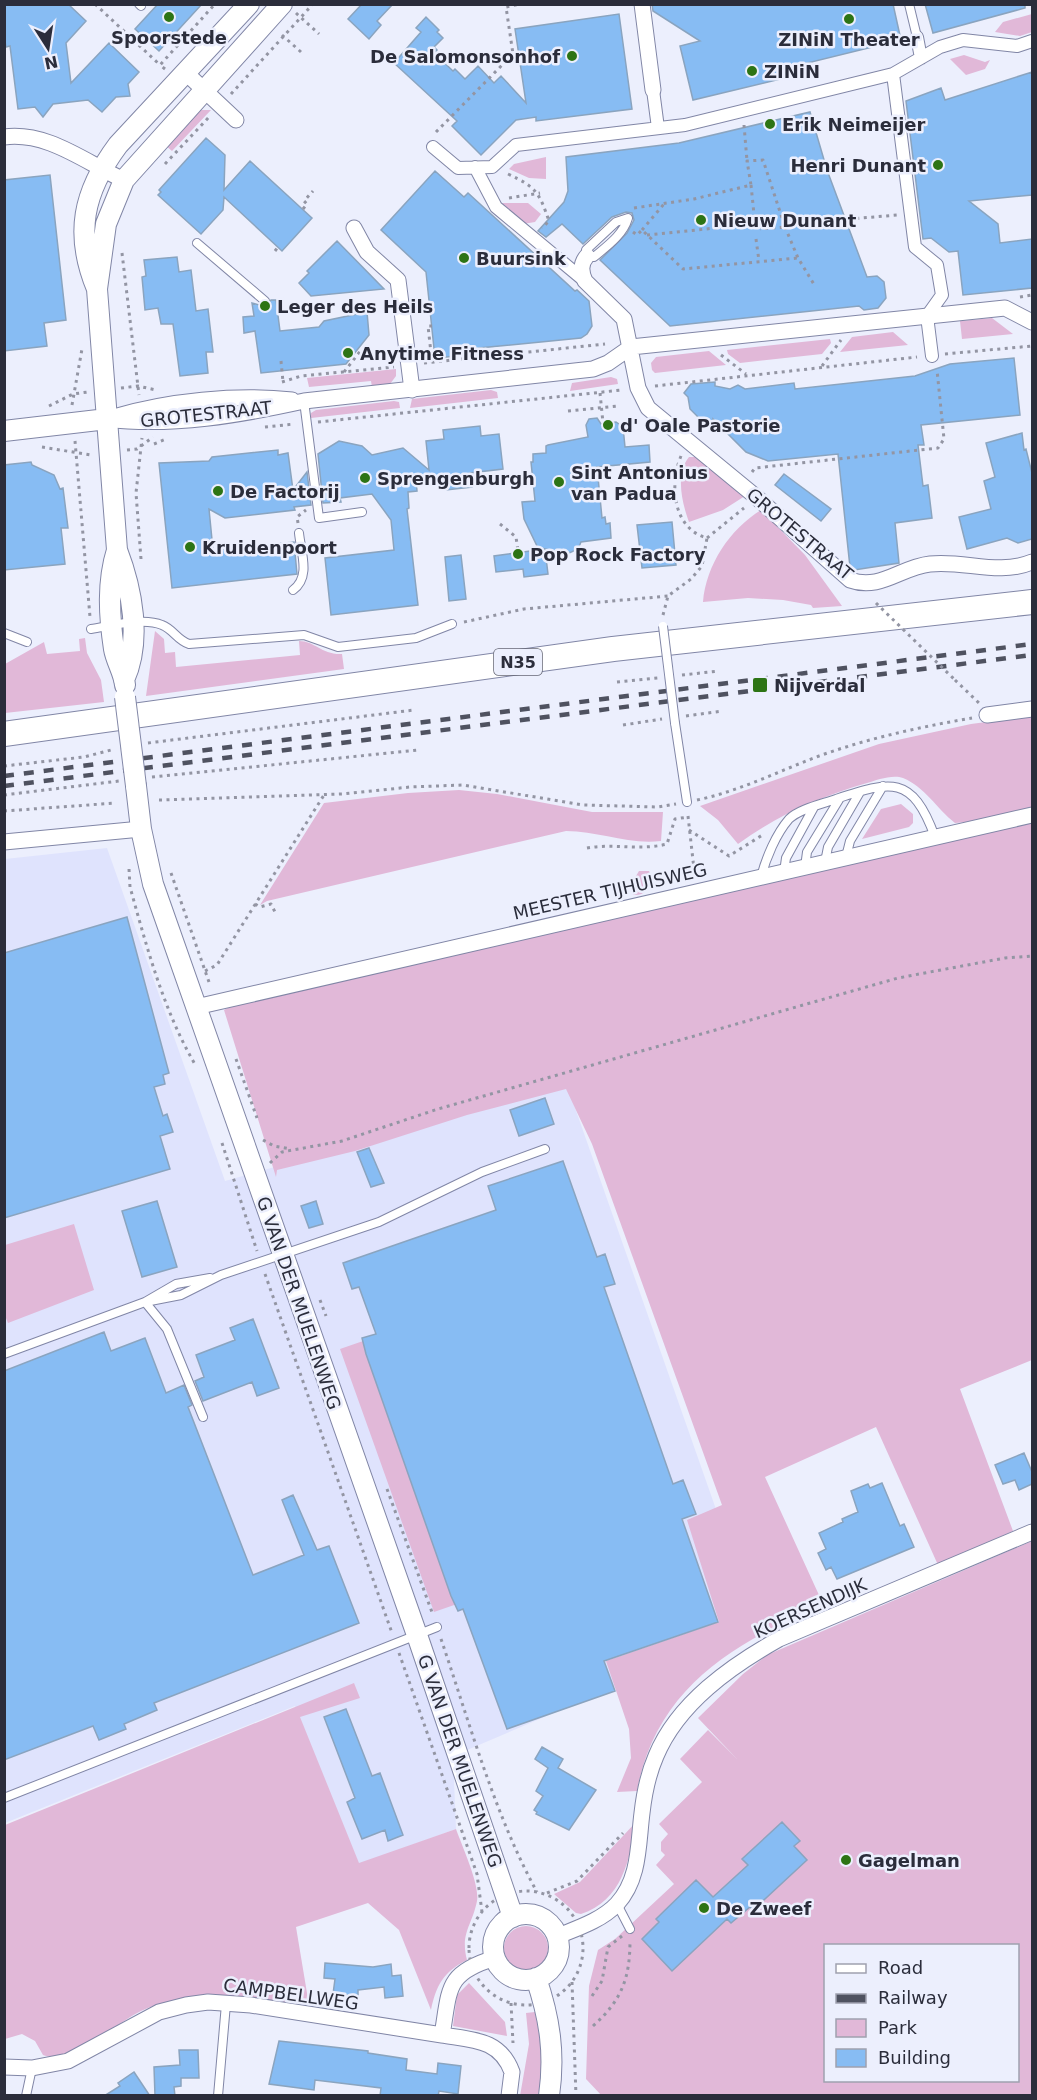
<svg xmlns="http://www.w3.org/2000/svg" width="1037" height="2100" font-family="'DejaVu Sans',sans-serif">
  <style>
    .built { fill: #dfe3fd }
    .green { fill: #e1b8d8; fill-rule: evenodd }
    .building { fill: #87bcf3; stroke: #8aa4bf; stroke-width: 1.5 }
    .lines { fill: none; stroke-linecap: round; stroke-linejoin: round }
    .service-casing { stroke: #8186a6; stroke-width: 10 }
    .pedestrian-casing { stroke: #8186a6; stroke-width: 14 }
    .minor-casing { stroke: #8186a6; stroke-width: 17 }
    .tertiary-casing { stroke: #8186a6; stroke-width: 22 }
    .primary-casing { stroke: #8186a6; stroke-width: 26 }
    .path { stroke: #9395a3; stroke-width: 3; stroke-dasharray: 3 4.5; stroke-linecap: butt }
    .service { stroke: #fff; stroke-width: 8 }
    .pedestrian { stroke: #fff; stroke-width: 12 }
    .minor { stroke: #fff; stroke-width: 15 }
    .tertiary { stroke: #fff; stroke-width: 20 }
    .primary { stroke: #fff; stroke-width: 24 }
    .rail { stroke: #4f5260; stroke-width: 4.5; stroke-dasharray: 10 10; stroke-linecap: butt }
    .service-bridge-casing { stroke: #8186a6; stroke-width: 10; stroke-linecap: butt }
    .tertiary-bridge-casing { stroke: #8186a6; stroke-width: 22; stroke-linecap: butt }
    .path-bridge { stroke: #9395a3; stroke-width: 3; stroke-dasharray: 3 4.5; stroke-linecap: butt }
    .service-bridge { stroke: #fff; stroke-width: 8 }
    .tertiary-bridge { stroke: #fff; stroke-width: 20 }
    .poi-dot { fill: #2d7415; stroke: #eceffd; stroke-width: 2 }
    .labels { text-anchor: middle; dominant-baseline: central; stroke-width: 5; stroke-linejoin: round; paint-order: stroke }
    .shield { fill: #eceffd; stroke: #656775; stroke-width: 1.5 }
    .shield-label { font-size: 16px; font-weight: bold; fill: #2b2d3b }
    .poi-label { font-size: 18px; font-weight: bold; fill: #2b2d3b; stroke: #eceffd; text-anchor: start }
    .street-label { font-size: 18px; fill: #2b2d3b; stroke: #eceffd }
  </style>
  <rect width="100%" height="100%" fill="#eceffd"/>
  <path class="built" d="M107,848L225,1181L567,1085L757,1626L453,1756L456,1829L359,1864L295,1706L5,1823V859Z"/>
  <path class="green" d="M1032,14V32L1020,36L995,32L1003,22Z
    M964,55L985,62L990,60L985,69L966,75L950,59Z
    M201,110H211L172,151L165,145Z
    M546,157V179L529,178L509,169L514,164Z
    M503,203H528L541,214L535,222L523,224L501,205Z
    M992,318L1013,334L962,339L960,321Z
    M893,332L908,345L840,352L852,337Z
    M830,339L831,343L822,354L740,363L728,354L727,350Z
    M709,351L726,365L655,373L652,370L651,363L656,357Z
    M396,369V376L390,384L372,387L371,381L309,387L307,378Z
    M611,377L617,379L618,384L570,391L572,383Z
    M491,390L497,392L498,398L410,408L412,399Z
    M394,401L399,402L400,408L311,418V413L316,410Z
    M689,457H695L745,496L723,510L689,522C682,503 675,474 689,457Z
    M761,510L805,555L842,606L813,608L811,605L783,600L748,598L703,602C706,565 730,529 761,510Z
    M155,631L164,639L165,653L175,652L176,667L300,655L299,641C315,641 322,655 342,654L344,669L146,696Z
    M85,638L87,653L101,680L104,702L5,713V664L44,642L47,654L80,651L79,639Z
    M1032,716V807L966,822L955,823C936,808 925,787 903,778C893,774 876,780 867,783C819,797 778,815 738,844L718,820L700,806L879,744L971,724Z
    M459,790L497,794L592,812H663L661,841C628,845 599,831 566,831L267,901L260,905L324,803L408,793Z
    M901,804L913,814V823L909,827L862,839L881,809Z
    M1032,823V1360L960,1389L1013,1531L938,1565L876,1427L765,1477L824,1606C733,1642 656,1689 637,1791L617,1792L631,1758L629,1729L606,1661L719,1622L687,1520L722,1505L592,1144L566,1089L467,1115L355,1151L277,1170L276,1177L224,1010L233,1005Z
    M639,871H649L653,879C649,889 644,896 633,895L630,886Z
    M74,1224L94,1290L8,1323L4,1313L5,1245Z
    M366,1340L457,1604L434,1612L340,1349Z
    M1032,1541V2095L602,2096L586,2079L589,1986L598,1950L615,1939L674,1884L656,1865L665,1855L661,1851V1842L668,1834L659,1824L702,1782L680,1759L708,1730L738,1760L698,1718L743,1674L767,1655ZM826,1946H1018V2080H826Z
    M354,1683L360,1698L300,1717L359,1863L456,1829C462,1846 480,1885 477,1901C472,1926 460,1933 467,1960C443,1972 436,1986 431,2010L399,1930L368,1903L296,1927L309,2005C259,1998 188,1989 141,2011C116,2023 70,2065 43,2055L35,2041L22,2034L5,2039V1825Z
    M636,1822C630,1859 622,1901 581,1914L576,1913L554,1894L580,1882Z
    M504 1948a22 22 0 1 1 44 0a22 22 0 1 1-44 0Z
    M469,1983L505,2022L507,2036L453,2026L457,1995Z
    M535,2012C541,2042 545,2066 538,2095L520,2096L529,2044L526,2013Z"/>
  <path class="building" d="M4,4H68L86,21L66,43L71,83L109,43L139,72L128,84L130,96L116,97L102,112L88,100L53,104L43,117L35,107L18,109L10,46L6,47L4,36Z
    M158,4H202L159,51L135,29Z
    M362,4H393L377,21L381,25L369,39L348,19Z
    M652,4H893L901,40L795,66L797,75L693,100L680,46L700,41L653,11Z
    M925,4H1025V8L933,33Z
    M619,14L632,109L536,121V117L516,120L481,155L452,126L457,121L394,63L421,32L416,28L426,17L439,30L437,32L443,38L434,47L437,50L434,53L453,71L455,69L465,79L478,66L494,83L501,76L526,103L515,29Z
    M1032,72V195L969,201L998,224L1000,243L1032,239V288L963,295L958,251L949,252L931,238L923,239L906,101L941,88L945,100Z
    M810,112L827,170L867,277L877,276L884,282L886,298L878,308L864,310L859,306L670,326L600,260L627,233L634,220L632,213L626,212L612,217L583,244L562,224L546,237L538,231L564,202L568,191L566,157L679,143Z
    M206,138L225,155L224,190L250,161L312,218L282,251L224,197L223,210L201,234L158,195L161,192L159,190Z
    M435,171L464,197L468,193L575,291L577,290L589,301L592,326L587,334L581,338L479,348L480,354L435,358L426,272L381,230Z
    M50,175L66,320L44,323L47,346L4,351V180Z
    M337,241L384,289L311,296L299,283L309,273L307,271Z
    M177,257L179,272L191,270L196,311L208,309L213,352H206L208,373L180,376L173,324H161L158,308L145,310L142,277L146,276L144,260Z
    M271,300H276L280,331L319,327L324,321L367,312L369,335L346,364L261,373L255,331L244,333L243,317L254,316L252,303L266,307Z
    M1014,358L1020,415L921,425L924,445H918L923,486L928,485L932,518L895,523L899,563L854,570L850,567L838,454L768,461L746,452L713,419V432L690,409L688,397L684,393L691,384L715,382V386L730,389L738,385L745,389L794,383L795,389L915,376L950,364Z
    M597,418L601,424L616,422L623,427L625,447L649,445L650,462L597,467L602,518L605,517L606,524L610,523L611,538L581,542L578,549L567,554L545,549L548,574L524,577L523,569L496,572L494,556L545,549L538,548L524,519L522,502L535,501L531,462H533V454L546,453V446L548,445L588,437L586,425L589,419Z
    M480,426L481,436L499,434L503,469L470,473L472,487L446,490L444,476L416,479L417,491L408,492L409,508L407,509L418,605L331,615L325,558L394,550L391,520L372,494L340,498L341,502L323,503L318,454L339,441L362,446L372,455L403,448L429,470L426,441L444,439L443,430Z
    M1022,433L1024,450L1026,449L1032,473V539L1018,543L1007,538L967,549L959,517L991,509L984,481L995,477L986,443Z
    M278,450V455L288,453L293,490L307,472L311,505L294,507L295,510L225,518L209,509L213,550L294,542L297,574L172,588L159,463L209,461L212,457Z
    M31,462L32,465L54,475L60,489L63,488L68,528H61L65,564L4,570V465Z
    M784,474L831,509L821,521L775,485Z
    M672,522L676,565L642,568L637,525Z
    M461,555L466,599L449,601L445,557Z
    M127,917L169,1073L163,1075L165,1084L154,1087L163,1116L167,1114L173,1132L160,1136L170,1169L4,1218V953Z
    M545,1098L554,1124L519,1136L510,1110Z
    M369,1148L384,1183L371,1187L357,1152Z
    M563,1161L597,1257L605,1254L615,1284L604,1287L673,1484L683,1480L696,1514L682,1519L718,1622L604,1661L615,1691L507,1729L463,1609L458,1611L451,1596L366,1354L362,1338L376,1334L359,1287L352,1289L343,1263L496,1210L488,1186Z
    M157,1201L177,1267L142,1277L122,1211Z
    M316,1201L323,1224L309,1228L301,1206Z
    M253,1319L279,1388L257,1396L252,1382L203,1401L195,1381L204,1377L196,1355L235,1340L230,1328Z
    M104,1332L111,1351L145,1338L166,1393L184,1385L192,1405L188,1407L253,1575L304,1555L282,1500L293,1495L317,1550L329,1546L359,1623L154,1703L157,1710L124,1724L126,1729L99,1740L93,1726L4,1760V1371Z
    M1024,1453L1032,1472V1484L1019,1490L1015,1480L1003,1484L995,1465Z
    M882,1483L900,1526L904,1524L914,1547L837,1579L831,1567L826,1570L818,1553L826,1549L819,1533L843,1522L842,1519L858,1512L851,1491L868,1484L870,1488Z
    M346,1709L372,1776L380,1773L403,1835L388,1841L385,1830L362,1839L347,1802L355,1798L324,1717Z
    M542,1747L563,1759L558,1768L596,1790L569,1830L536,1814L537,1812L534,1810L543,1796L536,1791L548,1768L535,1759Z
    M782,1822L800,1841L794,1846L807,1860L753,1910L750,1907L731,1923L727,1919L672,1971L642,1939L659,1922L656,1919L696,1880L713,1897L748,1865L742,1859Z
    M325,1963L373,1967L391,1964L392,1976L401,1975L403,1996L385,1998L384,1987L358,1990V1996L333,1994L335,1979L324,1978Z
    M279,2041L368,2051V2053L407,2059L406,2070L437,2074L438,2063L461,2066L458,2094L439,2091L438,2096H380L381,2088L315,2080L314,2090L269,2084Z
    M179,2050H198L199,2078H181V2086L174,2087L175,2096H155L154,2067L180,2065Z
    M134,2072L150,2096H104L120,2086L118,2083Z"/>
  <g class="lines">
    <defs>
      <path id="service" d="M139,4L141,6
        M909,4L917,37
        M628,218C623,235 607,246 594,257L587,256L586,250L616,222Z
        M197,243L265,301
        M304,401L319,518L362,512
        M293,590C311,577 301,553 299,533
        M91,629C111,626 143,617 162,625C173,629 177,640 189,644L304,635L338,647L416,638L452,624
        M4,633L27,642
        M675,723L687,802
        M846,857L850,841L883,786
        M825,862L828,847L860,792
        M805,867L807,852L840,798
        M784,872L786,858L814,807
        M761,877C766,858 776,834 789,819C799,809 822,804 836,799C891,781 912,774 935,837
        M145,1302L181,1295L221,1275L379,1222L482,1172L545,1149
        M145,1302L167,1329L203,1417
        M4,1354L145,1302L176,1284L210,1278
        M4,1798L437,1627
        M617,1904L630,1929
        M26,2096L32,2068
        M218,2096L226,2004"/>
      <path id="pedestrian" d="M917,37L921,58
        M893,74L915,247L937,265L942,295L927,316L932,356
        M653,90L658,128
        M433,147L458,168L492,167L516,145L685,125L893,74L940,47L963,40L1017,46L1032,41
        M475,167L496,207L585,281"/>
      <path id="minor" d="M642,4L653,90
        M186,73L236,120
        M4,137C48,131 86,163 124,180
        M354,228L367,252L398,280L412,390
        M587,256C580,264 581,272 585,281L624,319L638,388L648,408L755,496L850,580C880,591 901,567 930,564C965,560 998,576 1032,562
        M114,417C167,401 237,394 292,400
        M107,419C171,427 241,415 304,401L593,369L608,363L631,347L1005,308L1032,322
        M987,715L1032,709
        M4,842L141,829
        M196,1007L1032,815
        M558,1936C578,1928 602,1920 617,1904C640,1879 638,1844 642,1813C644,1795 649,1772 656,1756C678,1703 731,1666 779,1639L1032,1532
        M495,1958C445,1973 450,1989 442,2035C473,2040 500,2039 512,2072L509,2096
        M4,2067L32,2068L68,2061L159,2012L186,2005L208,2002L251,2005L442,2035"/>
      <path id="tertiary" d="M97,289C74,234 83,192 118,145L249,4
        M4,431L107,419
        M117,550C107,582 109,616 114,649C116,661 124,673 125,685
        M124,680C142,640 132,589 117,550L97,289L106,224L124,180L282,4
        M136,786L141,829L153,884L417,1635L513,1917
        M493 1947a33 33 0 1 1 66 0a33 33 0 1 1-66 0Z
        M536,1978C550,2019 555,2054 549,2096"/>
      <path id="primary" d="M4,734L613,649L1032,602"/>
    </defs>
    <use href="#service" class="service-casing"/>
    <use href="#pedestrian" class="pedestrian-casing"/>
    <use href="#minor" class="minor-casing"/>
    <use href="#tertiary" class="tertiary-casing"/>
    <use href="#primary" class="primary-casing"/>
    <path class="path" d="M95,4L160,65
      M296,13L319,34
      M282,35L301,52
      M165,69L160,65L215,4
      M231,94L313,4
      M744,125L747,161
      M436,132L513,54L506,7L520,4
      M165,164L210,116
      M508,174C536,187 539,192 549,221L542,228
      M751,185L755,224
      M509,198L540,193
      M634,208L694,199L751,185L747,161L763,160L785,227L760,229
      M303,209L307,204L304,201L313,191
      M804,223L897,215
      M785,227L798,258L815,286
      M642,230L664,204
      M633,232L637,235L642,230L683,269L798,258
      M647,235L755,224L756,228
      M756,239L759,261
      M275,251L278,247
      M122,253L139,395
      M1020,297L1032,295
      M945,354L1032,346
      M721,355L746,374
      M281,361L283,382
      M432,362L428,326H432
      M424,363L605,344
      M822,366L841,340
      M344,372L362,349L373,358L392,356
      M282,382L301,376L394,367
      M655,386L917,357
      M121,388L138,386L156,390
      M600,393L603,423
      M72,405L82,349
      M49,406L73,394L88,392
      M568,411L618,406
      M318,422L622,390
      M265,427L294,424
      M75,441L90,617
      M154,444L166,439
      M42,447L91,455
      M127,450L137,449L153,437
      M681,456C669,485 673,529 707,538
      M752,472L755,468L938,448L944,439L937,370
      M298,523L297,517L306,510
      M500,524L516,537L518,551
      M707,538L744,508
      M141,559L136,493L142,438
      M663,615L668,596L691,579L702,566L707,538
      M464,622L524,609L668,596
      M682,675L719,671
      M955,680L979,703
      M617,682L658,678
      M686,716L723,711
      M623,725L662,719
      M148,743L414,710
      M4,766L84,757L115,749
      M152,777L419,750
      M4,795L119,781
      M159,800L342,794L410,787L463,785L583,805L658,807L676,804
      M697,800C740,791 779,771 819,756C869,738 920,727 972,718
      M4,811L116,803
      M688,816L695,878
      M689,830L729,856L764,834
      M587,848C614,843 639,851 667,844L675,819L688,817
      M129,869L130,887C147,948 164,1012 196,1066
      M171,873L210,985
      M255,904L260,907L271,904L275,912
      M205,971L217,965L324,795
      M236,1059L257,1118
      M263,1140L274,1146L291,1149
      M222,1143L257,1251
      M270,1163L282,1152L342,1141L438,1109L898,978L1005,958L1032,956
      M265,1274L392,1633
      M320,1300L326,1316
      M387,1489L433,1615
      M441,1639C469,1721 495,1816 537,1892
      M399,1653L477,1874L482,1912
      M469 1948a57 57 0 1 1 114 0a57 57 0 1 1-114 0Z
      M547,1893L577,1881L623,1833
      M572,1982L576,2096
      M592,1996L602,1981L608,1947L622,1936
      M511,2003L513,2043
      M593,2026C622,2000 630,1978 630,1940"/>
    <use href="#service" class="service"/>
    <use href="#pedestrian" class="pedestrian"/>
    <use href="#minor" class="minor"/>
    <use href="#tertiary" class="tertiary"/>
    <use href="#primary" class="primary"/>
    <path class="rail" d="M4,776L1032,644
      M4,786L1032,655"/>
    <defs>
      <path id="service-bridge" d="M663,626L675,723"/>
      <path id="tertiary-bridge" d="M125,697L136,786"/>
    </defs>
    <use href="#service-bridge" class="service-bridge-casing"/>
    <use href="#tertiary-bridge" class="tertiary-bridge-casing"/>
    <path class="path-bridge" d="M876,603L955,680"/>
    <use href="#service-bridge" class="service-bridge"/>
    <use href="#tertiary-bridge" class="tertiary-bridge"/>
  </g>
  <g class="poi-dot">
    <circle cx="169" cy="17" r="6"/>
    <circle cx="849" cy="19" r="6"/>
    <circle cx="572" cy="56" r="6"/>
    <circle cx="752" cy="71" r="6"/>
    <circle cx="770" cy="124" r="6"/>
    <circle cx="938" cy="165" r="6"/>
    <circle cx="701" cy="220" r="6"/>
    <circle cx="464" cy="258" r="6"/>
    <circle cx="265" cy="306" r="6"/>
    <circle cx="348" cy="353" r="6"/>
    <circle cx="608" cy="425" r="6"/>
    <circle cx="365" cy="478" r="6"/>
    <circle cx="559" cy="482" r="6"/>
    <circle cx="218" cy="491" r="6"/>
    <circle cx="190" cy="547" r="6"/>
    <circle cx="518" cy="554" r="6"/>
    <rect x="752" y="677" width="16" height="16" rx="3"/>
    <circle cx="846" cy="1860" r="6"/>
    <circle cx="704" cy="1908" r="6"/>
  </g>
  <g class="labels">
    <rect class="shield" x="494" y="649" width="48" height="26" rx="4.5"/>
    <g class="shield-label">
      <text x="518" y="662">N35</text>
    </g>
    <g class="poi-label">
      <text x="169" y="37" text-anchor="middle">Spoorstede</text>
      <text x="849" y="39" text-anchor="middle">ZINiN Theater</text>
      <text x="560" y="56" text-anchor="end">De Salomonsonhof</text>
      <text x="764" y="71">ZINiN</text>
      <text x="782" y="124">Erik Neimeijer</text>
      <text x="926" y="165" text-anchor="end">Henri Dunant</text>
      <text x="713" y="220">Nieuw Dunant</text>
      <text x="476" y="258">Buursink</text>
      <text x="277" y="306">Leger des Heils</text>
      <text x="360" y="353">Anytime Fitness</text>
      <text x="620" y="425">d' Oale Pastorie</text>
      <text x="571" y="472">Sint Antonius<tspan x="571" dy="21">van Padua</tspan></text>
      <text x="377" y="478">Sprengenburgh</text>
      <text x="230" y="491">De Factorij</text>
      <text x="202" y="547">Kruidenpoort</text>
      <text x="530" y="554">Pop Rock Factory</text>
      <text x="774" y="685">Nijverdal</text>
      <text x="858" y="1860">Gagelman</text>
      <text x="716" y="1908">De Zweef</text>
    </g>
    <g class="street-label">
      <text transform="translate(206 414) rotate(-6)">GROTESTRAAT</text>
      <text transform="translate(800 534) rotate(40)">GROTESTRAAT</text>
      <text transform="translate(610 891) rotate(-13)">MEESTER TIJHUISWEG</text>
      <text transform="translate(299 1303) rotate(71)">G VAN DER MUELENWEG</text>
      <text transform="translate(810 1608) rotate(-24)">KOERSENDIJK</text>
      <text transform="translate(460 1761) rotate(71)">G VAN DER MUELENWEG</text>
      <text transform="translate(291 1994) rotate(8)">CAMPBELLWEG</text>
    </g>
  </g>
  <rect width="1037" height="2100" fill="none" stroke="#2b2d3b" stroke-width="12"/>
  <rect x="824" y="1944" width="195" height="138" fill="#eceffd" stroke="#9fa1af" stroke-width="1.5"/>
  <rect x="836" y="1964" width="30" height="9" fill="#ffffff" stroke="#9fa1af" stroke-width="1.5"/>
  <text x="878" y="1974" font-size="18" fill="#2b2d3b">Road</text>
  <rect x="836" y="1994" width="30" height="9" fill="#4f5260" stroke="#9fa1af" stroke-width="1.5"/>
  <text x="878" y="2004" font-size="18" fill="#2b2d3b">Railway</text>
  <rect x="836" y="2019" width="30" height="18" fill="#e1b8d8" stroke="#9fa1af" stroke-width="1.5"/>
  <text x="878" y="2034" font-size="18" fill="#2b2d3b">Park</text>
  <rect x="836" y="2049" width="30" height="18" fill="#87bcf3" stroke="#9fa1af" stroke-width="1.5"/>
  <text x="878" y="2064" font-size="18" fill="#2b2d3b">Building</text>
  <g transform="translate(48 48) rotate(168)" stroke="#eceffd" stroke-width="4.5" paint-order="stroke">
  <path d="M0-4.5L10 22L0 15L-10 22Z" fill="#2b2d3b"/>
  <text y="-9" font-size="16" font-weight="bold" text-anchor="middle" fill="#2b2d3b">N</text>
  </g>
</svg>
